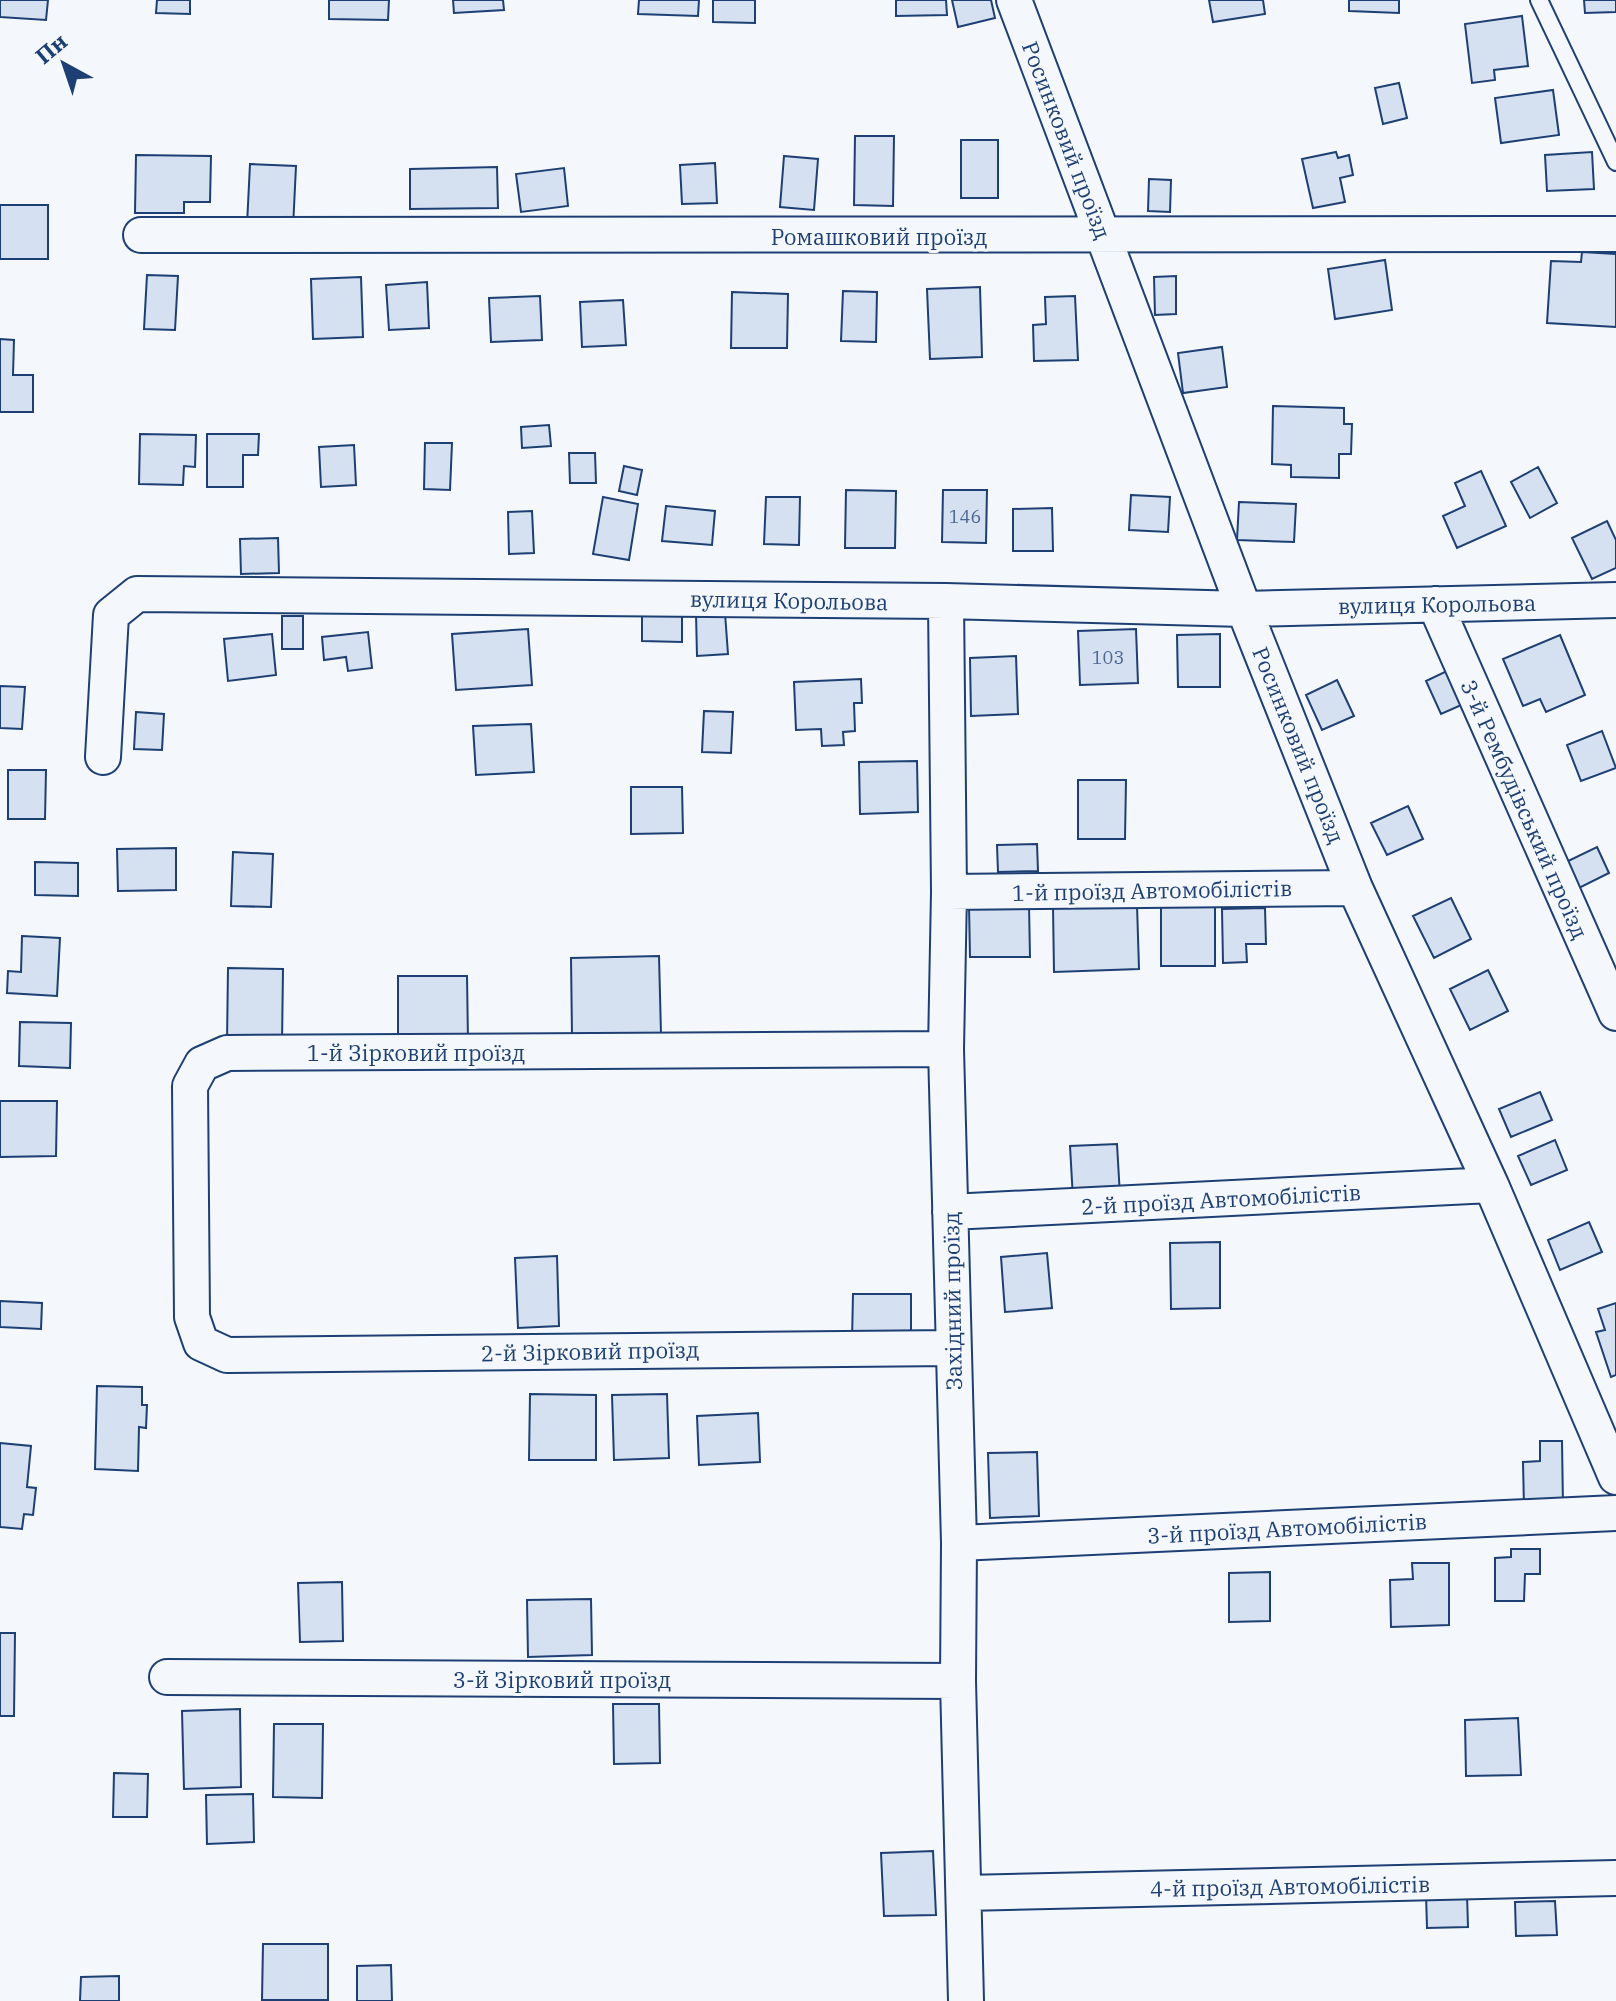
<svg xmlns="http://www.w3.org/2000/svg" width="1616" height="2001" font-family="'IBM Plex Serif',serif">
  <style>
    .building { fill: #d5e0f0; stroke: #1d3f73; stroke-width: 2 }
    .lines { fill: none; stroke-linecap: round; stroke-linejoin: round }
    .lane-casing { stroke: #1d3f73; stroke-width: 20 }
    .street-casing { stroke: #1d3f73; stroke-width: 38 }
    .lane { stroke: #f4f7fb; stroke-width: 16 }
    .street { stroke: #f4f7fb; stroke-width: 34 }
    .labels { text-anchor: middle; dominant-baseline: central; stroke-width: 6; stroke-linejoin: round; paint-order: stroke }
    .number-label { font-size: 18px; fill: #4b6792 }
    .street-label { font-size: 22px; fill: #1d3f73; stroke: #f4f7fb }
  </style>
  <rect width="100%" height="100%" fill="#f4f7fb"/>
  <path class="building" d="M0,0H48L46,20L0,17Z
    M157,0H190V14L156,13Z
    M329,0H389L388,20L329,19Z
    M453,0H503L504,10L454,13Z
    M639,0H699L698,16L638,14Z
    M713,0H755V23L713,22Z
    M896,0H946L947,15L896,16Z
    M952,0H991L995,18L958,27Z
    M1209,0H1263L1265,14L1213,22Z
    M1349,0H1399V13L1349,11Z
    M1584,0H1616V12L1585,13Z
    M1522,16L1528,66L1494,70L1495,80L1472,83L1465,24Z
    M1399,83L1407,118L1383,124L1375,88Z
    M1553,90L1559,135L1501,143L1495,98Z
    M855,136H894L893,206L854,205Z
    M961,140H998V198H961Z
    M1336,152L1338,158L1349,155L1353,175L1340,178L1345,202L1313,208L1302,159Z
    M1592,152L1594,189L1547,191L1545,155Z
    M136,155L211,156L210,202H184V213H135Z
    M784,156L818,159L814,210L780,207Z
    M715,163L717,203L682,204L680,165Z
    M250,164L296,166L293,228L247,225Z
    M497,167L498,208L410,209V169Z
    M564,168L568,206L521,212L516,174Z
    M1149,179L1171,180L1170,212L1148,211Z
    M0,205H48V259H0Z
    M1582,252L1616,254V327L1547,323L1551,261L1581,262Z
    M1385,260L1392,310L1335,319L1328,269Z
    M147,275L178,276L175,330L144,329Z
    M1176,276V314L1155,315L1154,277Z
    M361,277L363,337L313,339L311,279Z
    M427,282L429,328L389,330L386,285Z
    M980,287L982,357L930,359L927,289Z
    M843,291L877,292L876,342L841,341Z
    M732,292L788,294L787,348H731Z
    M540,296L542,340L491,342L489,298Z
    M1075,296L1078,360L1034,361L1033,325L1046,324L1045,297Z
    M623,300L626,345L582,347L580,302Z
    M0,339L14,340L13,375H33V412H0Z
    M1222,347L1227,387L1183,393L1178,353Z
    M1273,406L1344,408V424H1352L1351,454H1339V478L1291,477V465L1272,464Z
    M549,425L551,446L522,448L521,427Z
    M140,434L196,435L195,467L184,466L183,485L139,484Z
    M207,434H259L258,455H243V487H207Z
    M425,443H452L450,490L424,489Z
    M354,445L356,485L321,487L319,447Z
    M569,453H595L596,483H570Z
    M624,466L642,470L637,495L619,491Z
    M1538,467L1557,503L1530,518L1511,482Z
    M1481,471L1506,526L1457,548L1443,516L1465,506L1455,483Z
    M846,490L896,491L895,548H845Z
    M943,490H987L986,543L942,542Z
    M1131,495L1170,497L1168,532L1129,530Z
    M603,497L638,504L629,560L593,554Z
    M766,497H800L799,545L764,544Z
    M1239,502L1296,504L1294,542L1237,540Z
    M666,506L715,511L712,545L662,541Z
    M1052,508L1053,551H1013V509Z
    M532,511L534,553L509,554L508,512Z
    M1607,521L1616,540V568L1592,579L1572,538Z
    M278,538L279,573L241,574L240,539Z
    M725,613L728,654L697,656L696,614Z
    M642,614L682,615V642L642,641Z
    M282,616H303V649H282Z
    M528,629L532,685L456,690L452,634Z
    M1136,629L1138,683L1080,685L1078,631Z
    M368,632L372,668L348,671L346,657L324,660L322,637Z
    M272,634L276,675L228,681L224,639Z
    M1220,634V687H1178L1177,635Z
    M1560,635L1585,695L1546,712L1540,699L1523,706L1503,659Z
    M1016,656L1018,714L971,716L970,658Z
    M1451,669L1466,703L1441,714L1426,681Z
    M861,679L862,703H854L855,731L843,732L844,745L822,746L821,729L796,730L794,682Z
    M1337,680L1354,716L1322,730L1306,695Z
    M0,686L25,687L22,729L0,728Z
    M704,711L733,712L731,753L702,752Z
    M136,712L164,714L162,750L134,749Z
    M531,724L534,772L476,775L473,726Z
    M1602,731L1616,768L1581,781L1567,745Z
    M917,761L918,812L860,814L859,762Z
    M8,770H46L45,819H8Z
    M1078,780H1126L1125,839H1078Z
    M631,787H682L683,833L631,834Z
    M1408,806L1423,839L1387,855L1371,823Z
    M1037,844L1038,871L998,872L997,845Z
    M1597,847L1609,873L1577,889L1564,863Z
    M176,848V890L118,891L117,849Z
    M233,852L273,854L271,907L231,906Z
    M35,862L78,863V896L35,895Z
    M1451,898L1471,939L1434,958L1413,916Z
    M1161,902L1215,903V966H1161Z
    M1029,905L1030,957H970L969,906Z
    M1137,905L1139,969L1054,972L1053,907Z
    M1265,908L1266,944H1246L1247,962L1223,963L1222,909Z
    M22,936L60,938L57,996L7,993L8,971L21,972Z
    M659,956L661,1034L572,1035L571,958Z
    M228,968L283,969L282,1043L227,1042Z
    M1488,970L1508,1011L1470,1030L1450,989Z
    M398,976H467L468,1041H398Z
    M20,1022L71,1023L70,1068L19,1066Z
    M1540,1092L1552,1120L1511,1137L1499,1109Z
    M0,1101H57L56,1156L0,1157Z
    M1555,1140L1567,1170L1531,1185L1518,1156Z
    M1117,1144L1120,1196L1073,1199L1070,1146Z
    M1589,1222L1602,1252L1560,1270L1548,1240Z
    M1220,1242V1308L1171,1309L1170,1243Z
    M1047,1253L1052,1308L1005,1312L1001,1257Z
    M557,1256L559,1326L518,1328L515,1258Z
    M853,1294H911V1341H852Z
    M0,1301L42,1303L41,1329L0,1327Z
    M1616,1303V1375L1611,1377L1596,1332L1605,1330L1598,1309Z
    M97,1386L142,1387V1405H147L146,1428L139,1427L138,1471L95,1469Z
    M530,1394L596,1395V1460H529Z
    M667,1394L669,1458L614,1460L612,1395Z
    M758,1413L760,1462L699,1465L697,1416Z
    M1540,1441H1562L1563,1506L1524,1508L1523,1462L1540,1461Z
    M0,1443L31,1446L27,1487L36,1488L33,1515L24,1514L22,1529L0,1527Z
    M1037,1452L1039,1516L990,1518L988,1453Z
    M1511,1549H1540V1574H1525L1524,1601H1495V1558L1511,1557Z
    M1412,1563H1449V1625L1391,1627L1390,1580L1413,1579Z
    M1270,1572V1621L1229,1622V1573Z
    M342,1582L343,1641L300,1642L298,1583Z
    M591,1599L592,1655L528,1657L527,1600Z
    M0,1633H15L14,1716H0Z
    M613,1704H659L660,1763L614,1764Z
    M240,1709L241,1787L184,1789L182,1711Z
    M1518,1718L1521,1775L1466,1776L1465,1720Z
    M274,1724H323L322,1798L273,1797Z
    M114,1773L148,1774L147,1817H113Z
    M253,1794L254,1842L207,1844L206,1795Z
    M933,1851L936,1915L884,1916L881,1853Z
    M1467,1893L1468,1927L1427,1928L1426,1894Z
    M1555,1901L1557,1935L1516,1936L1515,1902Z
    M263,1944H328V2000H262Z
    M391,1965L392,2001H357V1966Z
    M119,1976V2001H80L81,1977Z"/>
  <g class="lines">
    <defs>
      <path id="lane" d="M1539,0L1616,162"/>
      <path id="street" d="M1014,0L1244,609L1355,888L1491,1185L1616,1477
        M141,235L1616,234
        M946,601L949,892L946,1049L959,1543L958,1681L966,2001
        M1435,604L1616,1013
        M103,757L111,615L137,594L946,601L1244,609L1616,600
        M949,892L1355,888
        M946,1049L227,1053L202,1064L190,1086L192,1317L201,1343L227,1355L952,1348
        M950,1212L1491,1185
        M959,1543L1616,1513
        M167,1677L958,1681
        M965,1893L1616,1878"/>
    </defs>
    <use href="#lane" class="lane-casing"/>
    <use href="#street" class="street-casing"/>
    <use href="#lane" class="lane"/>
    <use href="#street" class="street"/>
  </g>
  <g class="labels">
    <g class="number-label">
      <text x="965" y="516">146</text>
      <text x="1108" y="657">103</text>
    </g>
    <g class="street-label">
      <text transform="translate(1067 140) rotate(69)">Росинковий проїзд</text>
      <text x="879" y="236">Ромашковий проїзд</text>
      <text transform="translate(789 600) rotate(1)">вулиця Корольова</text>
      <text transform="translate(1437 604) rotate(-1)">вулиця Корольова</text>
      <text transform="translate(1299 745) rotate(68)">Росинковий проїзд</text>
      <text transform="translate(1525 809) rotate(66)">3-й Рембудівський проїзд</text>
      <text transform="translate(1152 890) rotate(-1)">1-й проїзд Автомобілістів</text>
      <text x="416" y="1052">1-й Зірковий проїзд</text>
      <text transform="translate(1221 1199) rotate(-3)">2-й проїзд Автомобілістів</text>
      <text transform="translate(952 1301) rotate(-91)">Західний проїзд</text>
      <text transform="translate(590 1351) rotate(-1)">2-й Зірковий проїзд</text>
      <text transform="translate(1287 1528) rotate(-3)">3-й проїзд Автомобілістів</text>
      <text x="562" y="1679">3-й Зірковий проїзд</text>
      <text transform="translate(1290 1886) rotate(-1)">4-й проїзд Автомобілістів</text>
    </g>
  </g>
  <g transform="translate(64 64) rotate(320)" stroke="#f4f7fb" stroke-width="6" paint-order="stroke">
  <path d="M0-6L14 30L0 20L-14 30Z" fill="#1d3f73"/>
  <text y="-12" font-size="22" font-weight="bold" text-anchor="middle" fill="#1d3f73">Пн</text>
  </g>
</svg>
